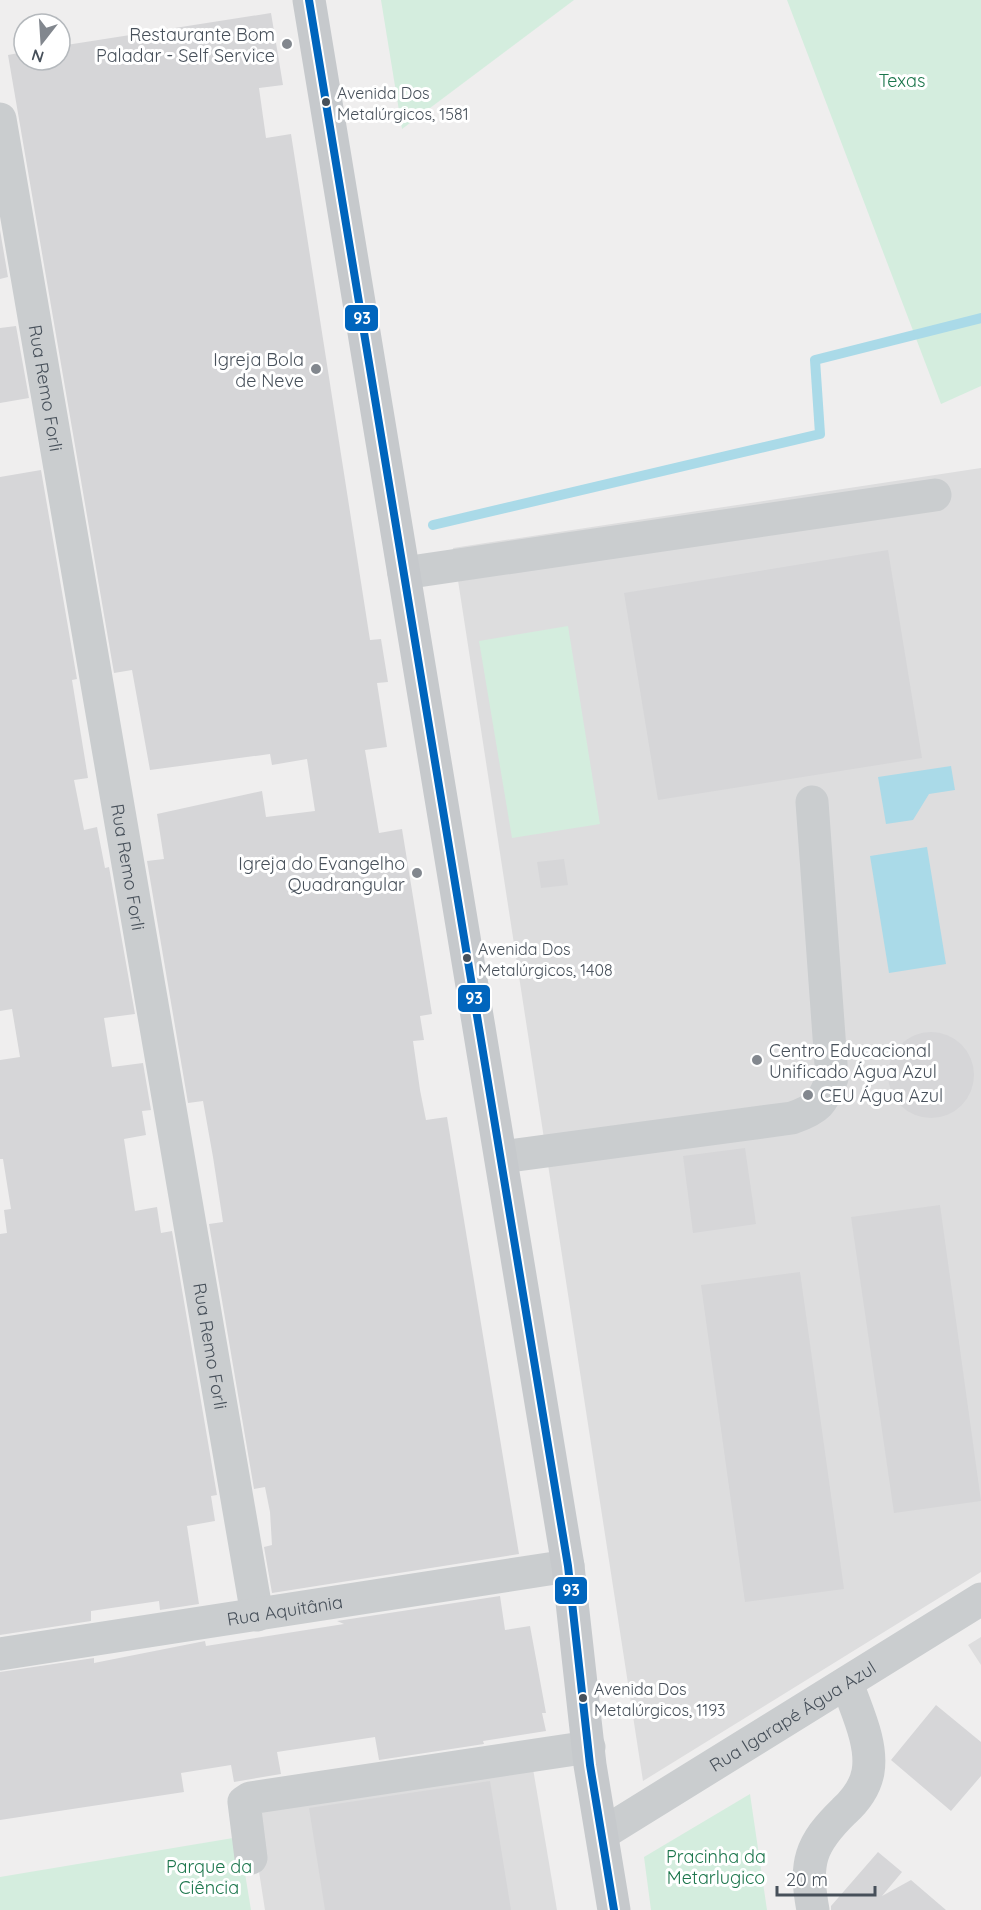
<svg xmlns="http://www.w3.org/2000/svg" width="981" height="1910" font-family="Quicksand,sans-serif">
  <style>
    .education { fill: #ddddde }
    .green { fill: #d4edde }
    .water { fill: #aadae8 }
    .lines { fill: none; stroke-linecap: round; stroke-linejoin: round }
    .stream { stroke: #aadae8; stroke-width: 10 }
    .building { fill: #d6d6d8 }
    .minor { stroke: #cacdcf; stroke-width: 33 }
    .major { stroke: #c6c9cc; stroke-width: 33 }
    .bus-1-casing { stroke: #fff; stroke-width: 12 }
    .bus-1 { stroke: #0065bd; stroke-width: 8 }
    .poi-dot { fill: #82878e; stroke: #fff; stroke-width: 2 }
    .bus-dot { fill: #47505a; stroke: #fff; stroke-width: 2 }
    .labels { text-anchor: middle; dominant-baseline: central; stroke-width: 6; stroke-linejoin: round; paint-order: stroke }
    .bus-label { font-size: 16px; fill: #47505a; stroke: #fff; text-anchor: start }
    .poi-label { font-size: 18px; fill: #47505a; stroke: #fff; text-anchor: end }
    .park-label { font-size: 18px; fill: #1c764c; stroke: #fff }
    .street-label { font-size: 18px; fill: #47505a; stroke: #fff }
    .line-badge { stroke: #fff; stroke-width: 2 }
    .badge-label { font-size: 16px; text-anchor: middle; font-weight: bold; fill: #fff }
  </style>
  <rect width="100%" height="100%" fill="#efeeee"/>
  <path class="education" d="M981,468V1572L643,1781L453,548Z
    M981,1637V1665L968,1645Z
    M531,1757L557,1910H265L248,1801Z"/>
  <path class="green" d="M381,0H574L402,129Z
    M787,0H981V386L941,404Z
    M568,626L600,824L512,838L479,641Z
    M750,1794L767,1910H651L644,1857Z
    M239,1837L251,1910H0V1877Z"/>
  <path class="water" d="M951,766L955,790L929,794L913,820L886,824L878,777Z
    M927,847L946,964L889,973L870,856Z"/>
  <g class="lines">
    <path class="stream" d="M433,525L820,434L815,360L981,318"/>
  </g>
  <path class="building" d="M271,13L283,85L259,88L266,138L291,134L370,640L381,639L388,682L377,683L387,747L365,750L379,833L402,829L432,1014L420,1016L424,1040L413,1041L420,1090L426,1120L447,1117L519,1554L272,1593L264,1547L272,1545L270,1512L265,1487L254,1489L209,1224L223,1222L213,1157L203,1101L188,1103L147,861L164,859L157,814L262,791L266,817L315,811L307,759L272,765L270,754L150,770L132,670L114,673L8,55L24,52V60H60V46Z
    M0,230L8,277L0,279Z
    M16,326L29,398L0,403V328Z
    M41,470L77,679L72,680L88,778L74,780L84,830L97,827L105,868L109,867L135,1014L104,1018L108,1043L112,1067L143,1063L151,1110L142,1111L146,1135L124,1139L135,1211L157,1207L161,1233L172,1231L217,1495L211,1496L215,1521L187,1526L199,1604L160,1610L159,1601L91,1611V1621L0,1635V1234L7,1233L4,1210L11,1209L3,1159H0V1060L20,1057L12,1009L0,1011V477Z
    M888,550L922,758L658,800L624,593Z
    M564,859L568,885L541,888L537,862Z
    M888 1075a43 43 0 1 1 86 0a43 43 0 1 1-86 0Z
    M745,1148L756,1224L693,1233L683,1156Z
    M940,1205L981,1501L894,1513L851,1217Z
    M800,1272L844,1589L745,1602L701,1285Z
    M500,1596L505,1630L530,1626L546,1713H542L546,1731L483,1741L484,1744L379,1760L375,1737L277,1752L281,1774L234,1782L231,1765L181,1773L184,1792L0,1820V1672L94,1658V1663L205,1641L206,1646L344,1624L337,1621Z
    M936,1705L981,1742V1776L951,1811L891,1760Z
    M490,1781L511,1910H325L309,1808Z
    M878,1852L902,1872L882,1896L911,1880L946,1910H831V1906Z"/>
  <g class="lines">
    <g class="minor">
      <path id="s1" d="M0,119L257,1615"/>
      <path d="M404,573L935,495"/>
      <path d="M501,1157L792,1118C818,1109 823,1103 832,1078L812,802"/>
      <path id="s2" d="M0,1654L568,1566"/>
      <path id="s3" d="M602,1834L981,1599"/>
      <path d="M251,1858L244,1802L250,1798L589,1747"/>
      <path d="M813,1910C804,1863 810,1844 844,1811C855,1801 865,1788 868,1772C873,1743 856,1710 847,1683"/>
    </g>
    <path class="major" d="M309,0L568,1566L590,1765L614,1910"/>
    <defs>
      <path id="bus-1" d="M309,0L568,1566L590,1765L614,1910"/>
    </defs>
    <use href="#bus-1" class="bus-1-casing"/>
    <use href="#bus-1" class="bus-1"/>
  </g>
  <g class="poi-dot">
    <circle cx="287" cy="44" r="6"/>
    <circle cx="316" cy="369" r="6"/>
    <circle cx="417" cy="873" r="6"/>
    <circle cx="757" cy="1060" r="6"/>
    <circle cx="808" cy="1095" r="6"/>
  </g>
  <g class="bus-dot">
    <circle cx="326" cy="102" r="5"/>
    <circle cx="467" cy="958" r="5"/>
    <circle cx="583" cy="1698" r="5"/>
  </g>
  <g class="labels">
    <g class="bus-label">
      <text x="337" y="93">Avenida Dos<tspan x="337" dy="21">Metalúrgicos, 1581</tspan></text>
      <text x="478" y="949">Avenida Dos<tspan x="478" dy="21">Metalúrgicos, 1408</tspan></text>
      <text x="594" y="1689">Avenida Dos<tspan x="594" dy="21">Metalúrgicos, 1193</tspan></text>
    </g>
    <g class="poi-label">
      <text x="275" y="34">Restaurante Bom<tspan x="275" dy="21">Paladar - Self Service</tspan></text>
      <text x="304" y="359">Igreja Bola<tspan x="304" dy="21">de Neve</tspan></text>
      <text x="405" y="863">Igreja do Evangelho<tspan x="405" dy="21">Quadrangular</tspan></text>
      <text x="769" y="1050" text-anchor="start">Centro Educacional<tspan x="769" dy="21">Unificado Água Azul</tspan></text>
      <text x="820" y="1095" text-anchor="start">CEU Água Azul</text>
    </g>
    <g class="park-label">
      <text x="902" y="80">Texas</text>
      <text x="716" y="1856">Pracinha da<tspan x="716" dy="21">Metarlugico</tspan></text>
      <text x="209" y="1866">Parque da<tspan x="209" dy="21">Ciência</tspan></text>
    </g>
    <g class="street-label">
      <text stroke="none"><textPath href="#s1" startOffset="273">Rua Remo Forli</textPath></text>
      <text stroke="none"><textPath href="#s1" startOffset="759">Rua Remo Forli</textPath></text>
      <text stroke="none"><textPath href="#s1" startOffset="1245">Rua Remo Forli</textPath></text>
      <text stroke="none"><textPath href="#s2" startOffset="288">Rua Aquitânia</textPath></text>
      <text stroke="none"><textPath href="#s3" startOffset="224">Rua Igarapé Água Azul</textPath></text>
    </g>
  </g>
  <g class="line-badge">
    <rect x="344" y="304" width="35" height="28" rx="6" fill="#0065bd"/>
    <rect x="457" y="984" width="34" height="29" rx="6" fill="#0065bd"/>
    <rect x="554" y="1576" width="34" height="29" rx="6" fill="#0065bd"/>
  </g>
  <g class="badge-label">
    <text x="362" y="324">93</text>
    <text x="474" y="1004">93</text>
    <text x="571" y="1596">93</text>
  </g>
  <g transform="translate(42 42) rotate(197)"><circle r="28" fill="#ffffff" stroke="#b5b9bd" stroke-width="1.5"/>
  <path d="M0-4.5L10 22L0 15L-10 22Z" fill="#82878e"/>
  <text y="-9" font-size="16" font-weight="bold" text-anchor="middle" fill="#47505a">N</text>
  </g>
  <path d="M777 1886v9h98v-9" fill="none" stroke="#47505a" stroke-width="3"/>
  <text x="786" y="1886" font-size="18" fill="#47505a" stroke="#ffffff" stroke-width="4.5" paint-order="stroke">20 m</text>
</svg>
